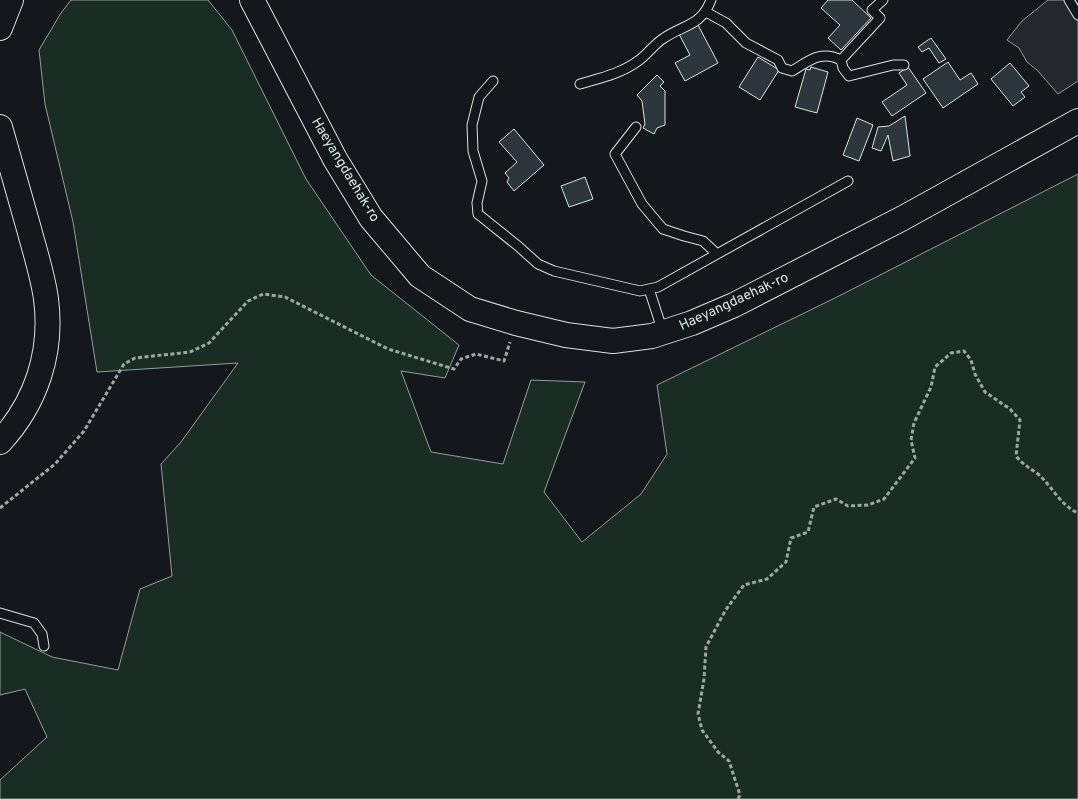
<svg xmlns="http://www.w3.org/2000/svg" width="1078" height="799" font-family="Overpass,sans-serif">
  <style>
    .green { fill: #1a2d24; stroke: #939e99 }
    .parking { fill: #24282b; stroke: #939e99 }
    .building { fill: #2c363c; stroke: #d8e6dc }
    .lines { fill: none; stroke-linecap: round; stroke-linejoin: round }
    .lane-casing { stroke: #d8e6dc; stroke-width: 11 }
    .secondary-casing { stroke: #d8e6dc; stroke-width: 26 }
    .path { stroke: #9da8a2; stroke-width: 3; stroke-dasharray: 4 2.5; stroke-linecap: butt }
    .lane { stroke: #14181c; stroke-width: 9 }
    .secondary { stroke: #14181c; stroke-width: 24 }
    .labels { text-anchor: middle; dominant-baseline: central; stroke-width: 4; stroke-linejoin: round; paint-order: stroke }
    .street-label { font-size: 14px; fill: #d8e6dc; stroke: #14181c }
  </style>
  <rect width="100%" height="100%" fill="#14181c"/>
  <path class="green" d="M71,0H208L232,30L306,179L371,275L459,345L445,378L401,371L431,452L503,464L531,380L585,382L544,492L582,542L641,494L667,454L657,385L837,297L1078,174V799H0V780L47,737L25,689L0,695V632L52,657L118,670L140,589L172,576L161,464L181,442L238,363L97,372L73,222L45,104L39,50L61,13Z"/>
  <path class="parking" d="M1048,0H1075L1078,4V81L1058,94L1037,70L1027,62L1019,48L1007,40L1022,21Z"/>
  <path class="building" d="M828,0H852L871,18L841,50L828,38L840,25L821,8Z
    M698,25L718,63L685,81L675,63L690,55L679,34Z
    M931,38L946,59L939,63L929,48L922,52L918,47Z
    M758,57L779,70L760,100L739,87Z
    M948,62L960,80L971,73L978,84L943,108L923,79Z
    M1010,63L1029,86L1021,92L1025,97L1013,106L991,79Z
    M811,67L828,72L817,113L795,107L806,69L810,70Z
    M908,67L926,93L892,116L882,102L907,85L899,73Z
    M657,75L664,82L660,86L665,91V125L657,128L654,134L643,128L645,124L642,101L637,95Z
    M905,116L910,156L893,161L888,135L881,151L872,148L878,127L889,126Z
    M857,118L873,125L859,161L843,155Z
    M514,129L544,165L514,191L507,182L509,178L505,173L517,162L499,142Z
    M585,177L593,199L569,207L561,186Z"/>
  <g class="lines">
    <defs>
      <path id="lane" d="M1069,0L1078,15
        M706,12L726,23L746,43L778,60L782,68L792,71C809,61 820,50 841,60L843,68L849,76L893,65H904
        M841,60L880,18L872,10L883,0
        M493,81L479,97L472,125L473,151L482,181L477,203L478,214L518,246L538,264L554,271L640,291L658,287L848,181
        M580,84C600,78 620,74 638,61C647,55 654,44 664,38C685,24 701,26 711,0
        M636,127L615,154L642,204L663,229L684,236L703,241L717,254
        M649,289L663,332
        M0,613L34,623L42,634L44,646"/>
      <path id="secondary" d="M252,0L335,159L371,218L420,276L470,309L516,323L566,335L613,341L652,336L692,323L734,305L903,218L1078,121
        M0,28L11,0
        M0,127C10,161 19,195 29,229C35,252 43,276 46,299C53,353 36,403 0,442"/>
    </defs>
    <use href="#lane" class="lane-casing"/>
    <use href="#secondary" class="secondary-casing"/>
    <path class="path" d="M0,508L55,464L84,431L124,364L135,358L190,352L209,343L248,301L263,294L285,297L388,349L454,369L461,359L476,354L504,361L510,342
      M738,799L740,795L729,761L718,752L702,730L698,714L704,679L706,647L725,611L744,585L767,579L786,562L791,538L808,532L814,507L836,499L848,506L868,505L884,499L915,458L911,440L914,423L931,387L935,367L951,353L964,351L971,360L975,374L985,392L1010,409L1020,420L1016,456C1023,465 1030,468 1038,474C1052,486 1060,505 1078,513"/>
    <use href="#lane" class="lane"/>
    <use href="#secondary" class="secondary"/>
  </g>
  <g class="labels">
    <g class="street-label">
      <text transform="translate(345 170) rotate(59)">Haeyangdaehak-ro</text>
      <text transform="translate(734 302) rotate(-25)">Haeyangdaehak-ro</text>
    </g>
  </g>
</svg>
